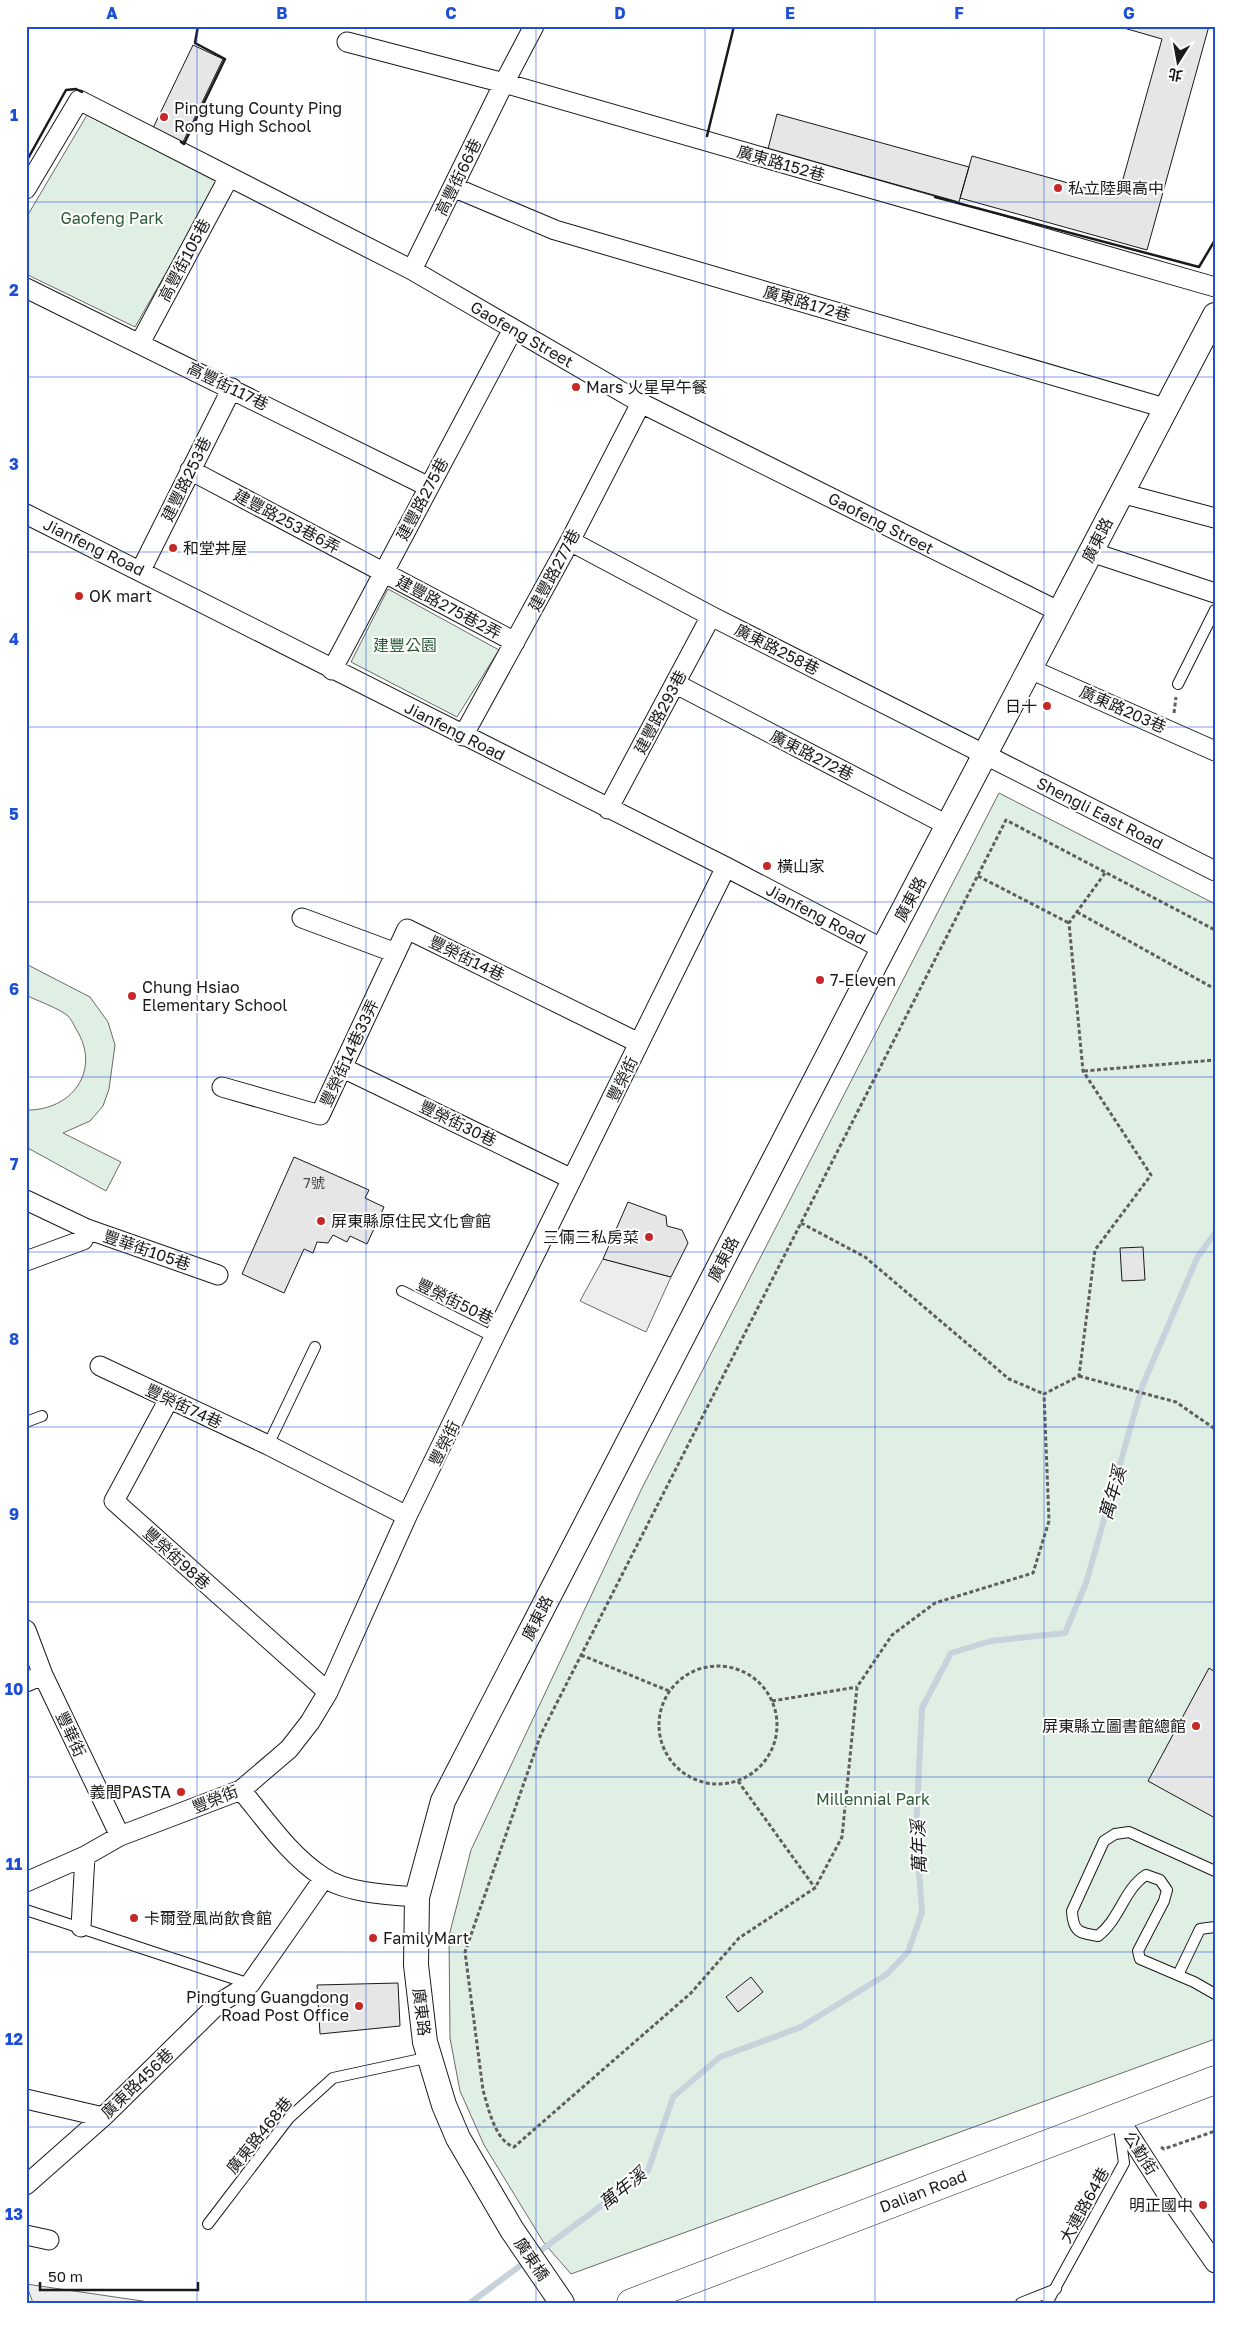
<svg xmlns="http://www.w3.org/2000/svg" width="1241" height="2329" font-family="'Golos Text','Noto Sans TC',sans-serif">
  <style>
    .green { fill: #e0efe3; stroke: #6a6a6a }
    .parking { fill: #ededed; stroke: #6a6a6a }
    .lines { fill: none; stroke-linecap: round; stroke-linejoin: round }
    .stream { stroke: #c6d2dc; stroke-width: 6 }
    .building { fill: #e6e6e6; stroke: #1a1a1a }
    .service-casing { stroke: #1a1a1a; stroke-width: 12 }
    .minor-casing { stroke: #1a1a1a; stroke-width: 21 }
    .tertiary-casing { stroke: #1a1a1a; stroke-width: 26 }
    .primary-casing { stroke: #1a1a1a; stroke-width: 29 }
    .path { stroke: #5f5f5f; stroke-width: 3; stroke-dasharray: 4 2.5; stroke-linecap: butt }
    .service { stroke: #fff; stroke-width: 10 }
    .minor { stroke: #fff; stroke-width: 19 }
    .tertiary { stroke: #fff; stroke-width: 24 }
    .primary { stroke: #fff; stroke-width: 28 }
    .wall { stroke: #1a1a1a; stroke-width: 2.5 }
    .grid { fill: none; stroke: #1d4ed8; stroke-width: 1; stroke-opacity: 0.55 }
    .poi-dot { fill: #c62828; stroke: #fff; stroke-width: 2 }
    .labels { text-anchor: middle; dominant-baseline: central; stroke-width: 4; stroke-linejoin: round; paint-order: stroke }
    .number-label { font-size: 14px; fill: #4d4d4d }
    .poi-label { font-size: 16px; fill: #1a1a1a; stroke: #fff; text-anchor: start }
    .street-label { font-size: 16px; fill: #1a1a1a; stroke: #fff }
    .park-label { font-size: 16px; fill: #2b5a34; stroke: #fff }
    .water-label { font-size: 18px; font-style: italic; fill: #1a1a1a; stroke: #fff }
    .neatline { fill: none; stroke: #1d4ed8; stroke-width: 2 }
    .grid-label { font-size: 16px; text-anchor: middle; font-weight: bold; fill: #1d4ed8 }
  </style>
  <rect width="100%" height="100%" fill="#fff"/>
  <path class="green" d="M87,115L218,182L135,327L26,274V218Z
    M388,589L499,650L457,717L351,662Z
    M999,793L1215,904V2039L571,2274L544,2243L484,2145L460,2091L450,2038L449,1936L471,1850L642,1488Z
    M26,964L90,997L108,1022L115,1045L109,1089L103,1106L90,1121L63,1133L121,1162L106,1191L26,1147V1110C72,1111 102,1070 76,1029C74,1025 71,1019 68,1016C59,1008 37,1001 26,995Z"/>
  <path class="parking" d="M603,1259L671,1277L646,1332L580,1301Z
    M26,2284L156,2303H33Z"/>
  <g class="lines">
    <path class="stream" d="M470,2303L648,2171L673,2097L720,2057L801,2027L887,1974L908,1952L922,1912L916,1830L922,1708L951,1653L991,1641L1065,1633L1086,1583L1142,1387L1197,1258L1215,1233"/>
  </g>
  <path class="building" d="M1117,26H1209L1147,250L960,198L972,156L1118,197L1162,39Z
    M193,45L223,59L183,142L153,128Z
    M777,114L969,167L959,202L768,149Z
    M294,1157L369,1190L365,1198L384,1207L367,1244L350,1236L347,1242L333,1235L328,1243L317,1242L313,1253L304,1249L284,1293L242,1274Z
    M628,1202L666,1216L667,1226L682,1230L688,1243L671,1277L603,1259Z
    M1143,1247L1145,1280L1122,1281L1120,1248Z
    M1209,1668L1215,1672V1818L1148,1781Z
    M751,1977L763,1992L738,2012L726,1997Z
    M398,1983L400,2026L320,2034L317,1985Z"/>
  <g class="lines">
    <defs>
      <path id="service" d="M1178,684L1215,610
        M402,1291L494,1337
        M26,1422L42,1416
        M268,1445L315,1347
        M1215,1871L1129,1832L1115,1834L1104,1841L1072,1911C1073,1932 1079,1933 1098,1936C1120,1919 1124,1889 1146,1875L1160,1880L1167,1890L1164,1901L1138,1951L1140,1959L1194,1982L1215,1994
        M26,1910L250,1984
        M1178,1975L1200,1929L1215,1927
        M208,2224L289,2118L333,2078L430,2057
        M1021,2303L1056,2289
        M1047,2303L1124,2163L1119,2127"/>
      <path id="minor" d="M347,42L504,83L1215,287
        M453,187L555,230L1165,408
        M26,189L79,100L412,270L641,403L1060,612
        M412,270L504,83L534,26
        M26,288L429,487
        M140,343L229,177
        M190,470L515,642
        M1121,493L1215,518
        M26,514L726,867L883,949
        M570,541L711,616L1215,871
        M1091,552L1215,593
        M141,570L232,388
        M1030,669L1215,751
        M332,670L513,329
        M676,684L949,826
        M463,736L570,541L641,403
        M608,809L711,616
        M302,918L396,953
        M343,1068L572,1179
        M222,1087L320,1115L407,929L639,1043
        M26,1200L87,1229
        M26,1261L83,1240L87,1229L218,1275
        M100,1366L268,1445L407,1516
        M169,1399L114,1501L328,1692
        M26,1630L43,1675L120,1836
        M26,1682L43,1675
        M241,1790C266,1820 290,1856 323,1877C346,1893 390,1895 417,1897
        M26,1882L85,1856L120,1836L241,1790L289,1749L310,1722L328,1692L407,1516L494,1337L726,867
        M81,1927L85,1856
        M26,2099L103,2117
        M1117,2116L1173,2203L1215,2263
        M26,2185L103,2117L218,2004L250,1984L324,1878
        M26,2235L49,2240"/>
      <path id="tertiary" d="M562,2303L512,2230L458,2138L444,2105L425,2042L416,1965L417,1897L443,1801L883,949L1215,315"/>
      <path id="primary" d="M631,2303L1215,2080"/>
    </defs>
    <use href="#service" class="service-casing"/>
    <use href="#minor" class="minor-casing"/>
    <use href="#tertiary" class="tertiary-casing"/>
    <use href="#primary" class="primary-casing"/>
    <path class="path" d="M1174,713L1176,697
      M1105,873L1069,923L1083,1071L1151,1175L1095,1250L1079,1376L1044,1394L1049,1521L1033,1573L935,1603L892,1635L857,1687L842,1837L815,1888L739,1938L691,1993L514,2147C495,2141 488,2107 483,2090L465,1952L541,1734L1006,820L1215,930
      M978,876L1069,923
      M1077,912L1215,989
      M1084,1071L1215,1060
      M801,1223L865,1257L1009,1379L1044,1394
      M1079,1376L1176,1402L1215,1429
      M581,1655L669,1691
      M659 1725a59 59 0 1 1 118 0a59 59 0 1 1-118 0Z
      M772,1701L857,1687
      M738,1781L815,1888
      M1161,2147L1164,2149L1215,2131"/>
    <use href="#service" class="service"/>
    <use href="#minor" class="minor"/>
    <use href="#tertiary" class="tertiary"/>
    <use href="#primary" class="primary"/>
    <path class="wall" d="M707,136L734,26
      M181,142L184,144L225,59L195,43L198,26
      M26,162L66,90L76,89L82,92
      M935,197L1199,267L1215,240"/>
  </g>
  <path class="grid" d="M197,26V2303M366,26V2303M536,26V2303M705,26V2303M875,26V2303M1044,26V2303M26,202H1215M26,377H1215M26,552H1215M26,727H1215M26,902H1215M26,1077H1215M26,1252H1215M26,1427H1215M26,1602H1215M26,1777H1215M26,1952H1215M26,2127H1215"/>
  <g class="poi-dot">
    <circle cx="164" cy="117" r="5"/>
    <circle cx="1058" cy="188" r="5"/>
    <circle cx="576" cy="387" r="5"/>
    <circle cx="173" cy="548" r="5"/>
    <circle cx="79" cy="596" r="5"/>
    <circle cx="1047" cy="706" r="5"/>
    <circle cx="767" cy="866" r="5"/>
    <circle cx="820" cy="980" r="5"/>
    <circle cx="132" cy="996" r="5"/>
    <circle cx="321" cy="1221" r="5"/>
    <circle cx="649" cy="1237" r="5"/>
    <circle cx="1196" cy="1726" r="5"/>
    <circle cx="181" cy="1792" r="5"/>
    <circle cx="134" cy="1918" r="5"/>
    <circle cx="373" cy="1938" r="5"/>
    <circle cx="359" cy="2006" r="5"/>
    <circle cx="1203" cy="2205" r="5"/>
  </g>
  <g class="labels">
    <g class="number-label">
      <text x="314" y="1182">7號</text>
    </g>
    <g class="poi-label">
      <text x="174" y="108">Pingtung County Ping<tspan x="174" dy="18">Rong High School</tspan></text>
      <text x="1068" y="188">私立陸興高中</text>
      <text x="586" y="387">Mars 火星早午餐</text>
      <text x="183" y="548">和堂丼屋</text>
      <text x="89" y="596">OK mart</text>
      <text x="1037" y="706" text-anchor="end">日十</text>
      <text x="777" y="866">橫山家</text>
      <text x="830" y="980">7-Eleven</text>
      <text x="142" y="987">Chung Hsiao<tspan x="142" dy="18">Elementary School</tspan></text>
      <text x="331" y="1221">屏東縣原住民文化會館</text>
      <text x="639" y="1237" text-anchor="end">三倆三私房菜</text>
      <text x="1186" y="1726" text-anchor="end">屏東縣立圖書館總館</text>
      <text x="171" y="1792" text-anchor="end">義間PASTA</text>
      <text x="144" y="1918">卡爾登風尚飲食館</text>
      <text x="383" y="1938">FamilyMart</text>
      <text x="349" y="1997" text-anchor="end">Pingtung Guangdong<tspan x="349" dy="18">Road Post Office</tspan></text>
      <text x="1193" y="2205" text-anchor="end">明正國中</text>
    </g>
    <g class="street-label">
      <text transform="translate(781 163) rotate(16)">廣東路152巷</text>
      <text transform="translate(458 177) rotate(-64)">高豐街66巷</text>
      <text transform="translate(184 260) rotate(-62)">高豐街105巷</text>
      <text transform="translate(807 303) rotate(16)">廣東路172巷</text>
      <text transform="translate(522 334) rotate(30)">Gaofeng Street</text>
      <text transform="translate(228 386) rotate(26)">高豐街117巷</text>
      <text transform="translate(186 479) rotate(-64)">建豐路253巷</text>
      <text transform="translate(422 499) rotate(-62)">建豐路275巷</text>
      <text transform="translate(287 521) rotate(28)">建豐路253巷6弄</text>
      <text transform="translate(881 523) rotate(27)">Gaofeng Street</text>
      <text transform="translate(1097 540) rotate(-63)">廣東路</text>
      <text transform="translate(94 547) rotate(26)">Jianfeng Road</text>
      <text transform="translate(554 570) rotate(-62)">建豐路277巷</text>
      <text transform="translate(449 607) rotate(28)">建豐路275巷2弄</text>
      <text transform="translate(777 649) rotate(27)">廣東路258巷</text>
      <text transform="translate(1123 709) rotate(24)">廣東路203巷</text>
      <text transform="translate(660 712) rotate(-62)">建豐路293巷</text>
      <text transform="translate(455 731) rotate(27)">Jianfeng Road</text>
      <text transform="translate(812 755) rotate(27)">廣東路272巷</text>
      <text transform="translate(1100 813) rotate(27)">Shengli East Road</text>
      <text transform="translate(910 899) rotate(-62)">廣東路</text>
      <text transform="translate(816 914) rotate(28)">Jianfeng Road</text>
      <text transform="translate(467 958) rotate(26)">豐榮街14巷</text>
      <text transform="translate(349 1053) rotate(-65)">豐榮街14巷33弄</text>
      <text transform="translate(622 1079) rotate(-64)">豐榮街</text>
      <text transform="translate(458 1123) rotate(26)">豐榮街30巷</text>
      <text transform="translate(147 1250) rotate(19)">豐華街105巷</text>
      <text transform="translate(723 1259) rotate(-63)">廣東路</text>
      <text transform="translate(455 1301) rotate(26)">豐榮街50巷</text>
      <text transform="translate(184 1406) rotate(25)">豐榮街74巷</text>
      <text transform="translate(444 1443) rotate(-64)">豐榮街</text>
      <text transform="translate(177 1558) rotate(42)">豐榮街98巷</text>
      <text transform="translate(537 1618) rotate(-63)">廣東路</text>
      <text transform="translate(71 1734) rotate(65)">豐華街</text>
      <text transform="translate(215 1799) rotate(-22)">豐榮街</text>
      <text transform="translate(422 2012) rotate(83)">廣東路</text>
      <text transform="translate(137 2083) rotate(-44)">廣東路456巷</text>
      <text transform="translate(259 2135) rotate(-51)">廣東路468巷</text>
      <text transform="translate(1141 2153) rotate(57)">公勤街</text>
      <text transform="translate(923 2191) rotate(-21)">Dalian Road</text>
      <text transform="translate(1084 2205) rotate(-61)">大連路64巷</text>
      <text transform="translate(532 2259) rotate(56)">廣東橋</text>
    </g>
    <g class="park-label">
      <text x="112" y="218">Gaofeng Park</text>
      <text x="405" y="645">建豐公園</text>
      <text x="873" y="1799">Millennial Park</text>
    </g>
    <g class="water-label">
      <text transform="translate(1112 1493) rotate(-74)">萬年溪</text>
      <text transform="translate(918 1847) rotate(-92)">萬年溪</text>
      <text transform="translate(622 2188) rotate(-39)">萬年溪</text>
    </g>
  </g>
  <rect width="1241" height="2329" fill="none" stroke="#ffffff" stroke-width="55"/>
  <g transform="translate(1178 62) rotate(191)" stroke="#ffffff" stroke-width="4" paint-order="stroke">
  <path d="M0-4L9 19L0 12L-9 19Z" fill="#1a1a1a"/>
  <text y="-8" font-size="14" font-weight="bold" text-anchor="middle" fill="#1a1a1a">北</text>
  </g>
  <path d="M40 2282v8h158v-8" fill="none" stroke="#1a1a1a" stroke-width="2.5"/>
  <text x="48" y="2282" font-size="15" fill="#1a1a1a" stroke="#ffffff" stroke-width="4" paint-order="stroke">50 m</text>
  <rect x="28" y="28" width="1186" height="2274" class="neatline"/>
  <g class="grid-label">
    <text x="112" y="19">A</text>
    <text x="282" y="19">B</text>
    <text x="451" y="19">C</text>
    <text x="620" y="19">D</text>
    <text x="790" y="19">E</text>
    <text x="959" y="19">F</text>
    <text x="1129" y="19">G</text>
    <text x="14" y="121">1</text>
    <text x="14" y="296">2</text>
    <text x="14" y="470">3</text>
    <text x="14" y="645">4</text>
    <text x="14" y="820">5</text>
    <text x="14" y="995">6</text>
    <text x="14" y="1170">7</text>
    <text x="14" y="1345">8</text>
    <text x="14" y="1520">9</text>
    <text x="14" y="1695">10</text>
    <text x="14" y="1870">11</text>
    <text x="14" y="2045">12</text>
    <text x="14" y="2220">13</text>
  </g>
</svg>
